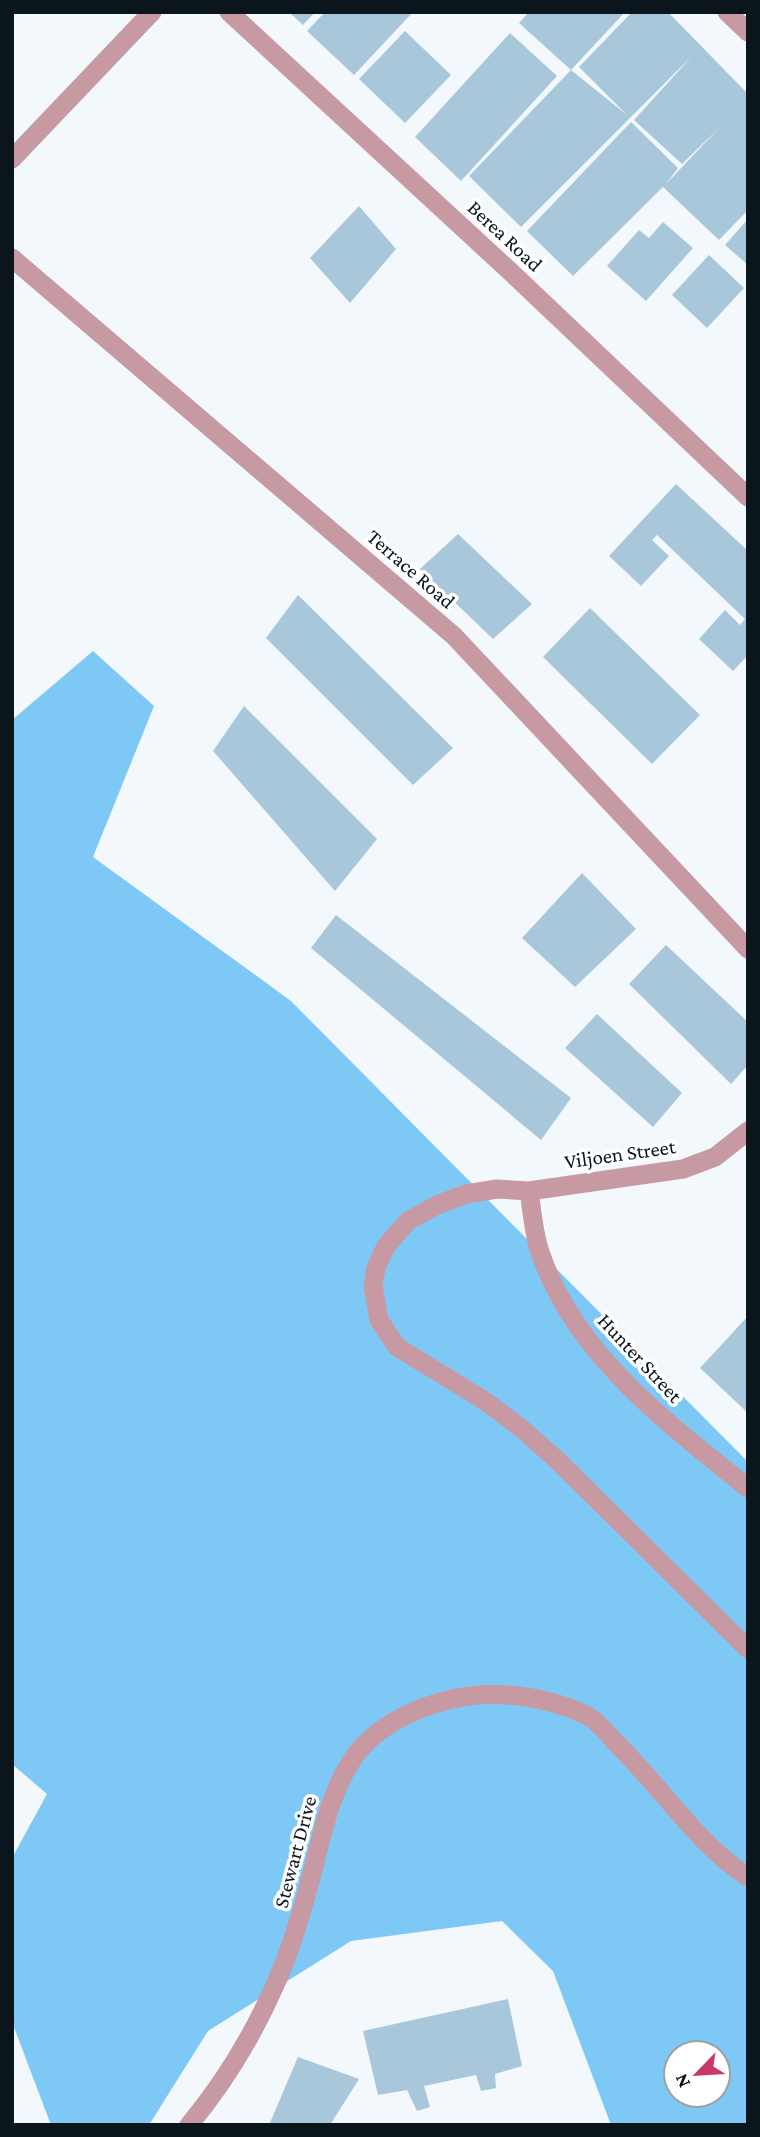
<svg xmlns="http://www.w3.org/2000/svg" width="760" height="2137" font-family="'Crimson Pro',serif">
  <style>
    .forest { fill: #7ec8f6; fill-rule: evenodd }
    .building { fill: #a9c7db }
    .lines { fill: none; stroke-linecap: round; stroke-linejoin: round }
    .minor { stroke: #c699a3; stroke-width: 19 }
    .tertiary { stroke: #c699a3; stroke-width: 19 }
    .labels { text-anchor: middle; dominant-baseline: central; stroke-width: 7; stroke-linejoin: round; paint-order: stroke }
    .street-label { font-size: 21px; fill: #0a151c; stroke: #fff }
  </style>
  <rect width="100%" height="100%" fill="#f2f8fc"/>
  <path class="forest" d="M93,651L154,706L93,857L291,1001L748,1462V2125H611L553,1971L502,1921L351,1941L208,2031L149,2125H51L12,2022V1858L47,1794L12,1764V720ZM676,2053H718V2095H676Z"/>
  <path class="building" d="M289,12H315L303,25Z
    M325,12H413L354,75L307,31Z
    M529,12H625L571,70L519,23Z
    M632,12H668L748,94V210L719,240L663,187L573,276L527,231L631,122L678,168L666,184L719,128L682,164L634,120L692,56L521,227L469,176L571,70L627,115L579,67Z
    M405,31L451,75L405,123L359,79Z
    M510,33L557,76L461,181L415,137Z
    M359,206L396,249L350,303L310,258Z
    M748,219V265L725,245Z
    M663,222L693,248L646,301L607,266L639,230L649,238Z
    M709,255L744,288L707,328L672,295Z
    M676,484L748,551V655L733,671L699,639L725,610L740,625L745,619L657,535L652,540L669,556L641,586L609,556Z
    M458,534L532,604L493,639L420,569Z
    M298,595L453,748L413,785L266,638Z
    M590,608L700,715L652,764L543,657Z
    M244,706L377,839L335,891L213,751Z
    M582,873L636,929L575,987L522,938Z
    M336,915L571,1098L541,1140L311,948Z
    M666,945L748,1022V1065L731,1084L629,984Z
    M597,1014L682,1093L653,1127L565,1048Z
    M748,1316V1413L700,1368Z
    M508,1999L522,2066L495,2074L496,2088L481,2091L476,2075L424,2086L430,2107L417,2111L407,2090L378,2095L363,2031Z
    M298,2057L359,2079L330,2125H269Z"/>
  <g class="lines">
    <path class="minor" d="M12,159L152,12
      M12,258L454,636L748,949
      M748,1131L715,1157L683,1169L529,1191L497,1189L466,1194L437,1205L408,1221L386,1246L376,1268L373,1286L379,1320L397,1347L485,1401L521,1428L558,1461L748,1649
      M529,1191C532,1210 533,1229 539,1249C572,1352 667,1423 748,1488
      M189,2125C224,2083 253,2035 275,1985C292,1948 303,1909 313,1870C323,1831 330,1794 352,1760C373,1728 412,1709 448,1700C494,1689 545,1695 588,1716C599,1722 609,1736 618,1745C662,1788 697,1844 748,1877"/>
    <path class="tertiary" d="M229,12L514,275L748,497
      M727,12L748,32"/>
  </g>
  <g class="labels">
    <g class="street-label">
      <text transform="translate(505 236) rotate(43)">Berea Road</text>
      <text transform="translate(411 569) rotate(41)">Terrace Road</text>
      <text transform="translate(620 1154) rotate(-8)">Viljoen Street</text>
      <text transform="translate(640 1358) rotate(47)">Hunter Street</text>
      <text transform="translate(295 1852) rotate(-75)">Stewart Drive</text>
    </g>
  </g>
  <rect width="760" height="2137" fill="none" stroke="#0a151c" stroke-width="28"/>
  <g transform="translate(697 2074) rotate(245)"><circle r="33" fill="#ffffff" stroke="#9da1a4" stroke-width="2"/>
  <path d="M0-5L12 26L0 18L-12 26Z" fill="#c63969"/>
  <text y="-10" font-size="19" font-weight="bold" text-anchor="middle" fill="#0a151c">N</text>
  </g>
</svg>
